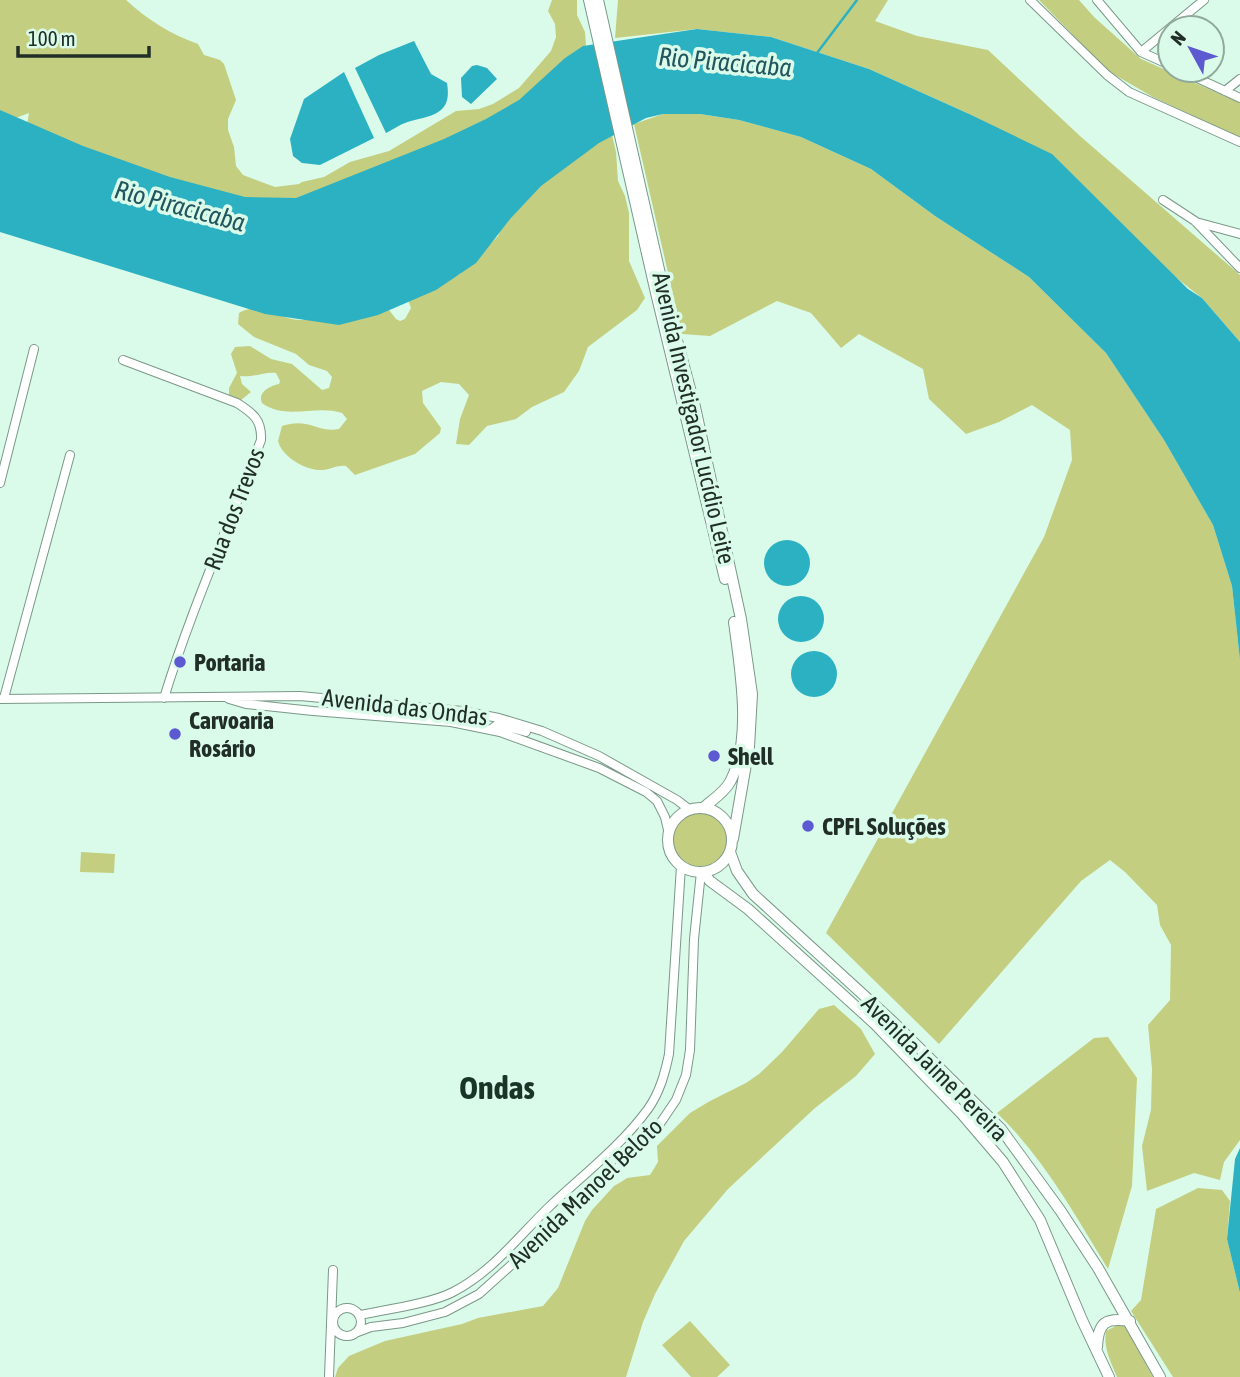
<svg xmlns="http://www.w3.org/2000/svg" width="1240" height="1377" font-family="'Asap Condensed',sans-serif">
  <style>
    .green { fill: #c4ce80 }
    .water { fill: #2cb1c3 }
    .lines { fill: none; stroke-linecap: round; stroke-linejoin: round }
    .stream { stroke: #2cb1c3; stroke-width: 2.5 }
    .minor-casing { stroke: #7a9888; stroke-width: 10 }
    .secondary-casing { stroke: #7a9888; stroke-width: 12 }
    .minor { stroke: #fff; stroke-width: 8 }
    .secondary { stroke: #fff; stroke-width: 10 }
    .poi-dot { fill: #5c59d1; stroke: #dafbe9; stroke-width: 2.5 }
    .labels { text-anchor: middle; dominant-baseline: central; stroke-width: 7; stroke-linejoin: round; paint-order: stroke }
    .street-label { font-size: 24px; fill: #212e27; stroke: #dafbe9 }
    .poi-label { font-size: 24px; font-weight: bold; fill: #212e27; stroke: #dafbe9; text-anchor: start }
    .water-label { font-size: 26px; font-style: italic; fill: #22565e; stroke: #dafbe9 }
    .district-label { font-size: 32px; font-weight: bold; fill: #193528; stroke: #dafbe9 }
  </style>
  <rect width="100%" height="100%" fill="#dafbe9"/>
  <path class="green" d="M0,0H126C148,20 170,34 198,44L204,55L220,60L224,64L236,100L228,119V130L234,147L236,166L243,175L275,187L299,184L302,182L324,177L350,162L389,151L456,111L479,109L493,104L519,88L551,51L556,37L555,24L548,11L552,0H577V15L585,32L586,45L529,112L261,218L27,125L29,113L13,119L0,116Z
    M618,0H888L875,21L917,36L988,50L1080,136L1240,275V342L1202,298L967,113L869,69L771,37L697,29L615,38Z
    M1039,0H1079L1094,17L1141,59L1240,103V138L1153,97L1108,71Z
    M663,114H700L739,120L801,137L871,169L935,216L1029,277L1106,353L1164,440L1213,525L1232,586L1240,660V1140L1224,1162L1220,1180L1194,1173L1147,1191L1142,1146L1151,1110L1152,1069L1148,1025L1170,1000L1171,945L1160,925L1157,905L1125,872L1110,860L1081,881L939,1044L826,933L1044,537L1072,460L1070,430L1032,405L999,422L966,434L929,399L923,369L859,334L841,348L811,313L777,301L710,336L682,334L634,124Z
    M612,135L616,152L618,181L625,196L629,213V261L645,298L637,310L588,347L579,371L564,392L532,407L516,419L487,426L469,445L456,444L460,419L469,395L459,384L441,382L422,391L423,403L441,428L440,433L415,454L355,475L346,466C337,465 332,469 323,470C306,471 282,457 278,441L282,426C309,417 317,433 339,429L347,419L342,413C316,404 286,421 262,403C257,392 270,386 279,384L280,381L276,373C265,371 253,378 240,376L242,384L251,392L240,401L229,396V388L237,373L231,354L235,347L250,346L271,359L292,364L322,390L329,388L332,377L327,371L309,365L296,354L254,337L238,324L239,313C259,300 281,321 302,320L386,306L396,319L400,321L405,319L411,308L408,300L460,274L498,236L501,229L543,174Z
    M673 840a27 27 0 1 1 54 0a27 27 0 1 1-54 0Z
    M81,852L115,854L114,873L80,872Z
    M834,1005L861,1029L875,1054L856,1076L815,1108L728,1189L684,1241L655,1294L643,1322L626,1377H335L338,1368L349,1356L385,1341L462,1324L478,1318L543,1306L558,1288L585,1221L592,1210L614,1186L621,1182L627,1178L650,1175L658,1162L657,1146L690,1113L710,1101L746,1083L759,1074L782,1052L819,1009Z
    M1108,1037L1137,1078L1132,1186L1108,1269C1075,1215 1043,1157 997,1113L1094,1038Z
    M1198,1188L1222,1190L1230,1201L1227,1239L1240,1293V1377H1173L1131,1311L1141,1300L1156,1209Z
    M690,1321L730,1365L717,1377H691L662,1345Z
    M1118,1325L1125,1326L1153,1377H1117C1111,1362 1103,1348 1106,1331Z"/>
  <path class="water" d="M697,29L771,37L869,69L967,113L1052,154L1188,289L1202,298L1240,342V660L1232,586L1213,525L1164,440L1106,353L1029,277L935,216L871,169L801,137L739,120L700,114H663L646,118L599,143L541,186L510,219L476,263L436,290L378,315L339,325L265,314L0,232V110L83,146L170,177L245,197L296,198L444,139L486,119L519,100L565,58L583,46Z
    M414,41L431,74L447,83C452,113 435,115 411,121C402,123 394,129 386,133L355,68L379,55Z
    M477,65L487,68L497,79L471,104L462,97L461,78L472,66Z
    M344,72L374,138L320,165L302,163L293,156L290,139L304,99Z
    M764 563a23 23 0 1 1 46 0a23 23 0 1 1-46 0Z
    M778 619a23 23 0 1 1 46 0a23 23 0 1 1-46 0Z
    M791 674a23 23 0 1 1 46 0a23 23 0 1 1-46 0Z
    M1240,1148V1293L1227,1239L1235,1159Z"/>
  <g class="lines">
    <path class="stream" d="M817,53L857,0"/>
    <defs>
      <path id="minor" d="M1030,0L1107,75L1129,92L1240,142
        M1097,0L1141,52L1170,65
        M1141,52L1204,0
        M1180,70L1240,98
        M1225,91L1240,79
        M1163,200L1195,221L1240,268
        M1196,222L1240,234
        M123,360L237,403C253,413 262,420 261,440C229,526 191,610 164,698
        M0,483L34,349
        M4,698L70,455
        M0,699L300,696L462,711L499,718L542,731L599,756L677,800L690,810
        M229,699L246,704L313,711L451,722L500,732L599,768L646,792L657,801L665,817L669,834
        M490,730L498,724L526,732
        M333 1322a14 14 0 1 1 28 0a14 14 0 1 1-28 0Z
        M360,1315C384,1310 433,1303 453,1292C492,1272 519,1236 549,1207C583,1175 621,1146 648,1109C660,1092 665,1073 669,1054L681,866
        M355,1333L371,1327L403,1323L445,1312L479,1294L598,1187L655,1131L676,1100L686,1075L690,1050L694,939L701,872
        M329,1377L333,1270"/>
      <path id="secondary" d="M589,0L656,293L725,579
        M598,0L665,296L695,407L741,619L752,694L749,747L733,839
        M703,808C712,800 724,793 730,782C753,740 740,668 734,622
        M668 840a32 32 0 1 1 64 0a32 32 0 1 1-64 0Z
        M730,852L737,871L753,894L893,1022L1001,1129L1060,1210L1098,1268L1160,1377
        M703,872L710,881L748,909L875,1024L962,1114L1003,1162L1040,1220L1082,1320L1109,1377
        M1097,1347C1098,1323 1105,1317 1130,1321"/>
    </defs>
    <use href="#minor" class="minor-casing"/>
    <use href="#secondary" class="secondary-casing"/>
    <use href="#minor" class="minor"/>
    <use href="#secondary" class="secondary"/>
  </g>
  <g class="poi-dot">
    <circle cx="180" cy="662" r="7"/>
    <circle cx="175" cy="734" r="7"/>
    <circle cx="714" cy="756" r="7"/>
    <circle cx="808" cy="826" r="7"/>
  </g>
  <g class="labels">
    <g class="street-label">
      <text transform="translate(694 418) rotate(77)">Avenida Investigador Lucídio Leite</text>
      <text transform="translate(234 509) rotate(-69)">Rua dos Trevos</text>
      <text transform="translate(405 707) rotate(7)">Avenida das Ondas</text>
      <text transform="translate(935 1068) rotate(45)">Avenida Jaime Pereira</text>
      <text transform="translate(585 1193) rotate(-44)">Avenida Manoel Beloto</text>
    </g>
    <g class="poi-label">
      <text x="194" y="662">Portaria</text>
      <text x="189" y="720">Carvoaria<tspan x="189" dy="28">Rosário</tspan></text>
      <text x="728" y="756">Shell</text>
      <text x="822" y="826">CPFL Soluções</text>
    </g>
    <g class="water-label">
      <text transform="translate(725 62) rotate(5)">Rio Piracicaba</text>
      <text transform="translate(180 206) rotate(15)">Rio Piracicaba</text>
    </g>
    <g class="district-label">
      <text x="497" y="1087">Ondas</text>
    </g>
  </g>
  <g transform="translate(1191 49) rotate(310)"><circle r="33" fill="#dafbe9" stroke="#90a99b" stroke-width="2"/>
  <path d="M0-5L12 26L0 18L-12 26Z" fill="#5c59d1"/>
  <text y="-10" font-size="19" font-weight="bold" text-anchor="middle" fill="#212e27">N</text>
  </g>
  <path d="M18 46v10h131v-10" fill="none" stroke="#212e27" stroke-width="3.5"/>
  <text x="28" y="46" font-size="21" fill="#212e27" stroke="#dafbe9" stroke-width="5" paint-order="stroke">100 m</text>
</svg>
